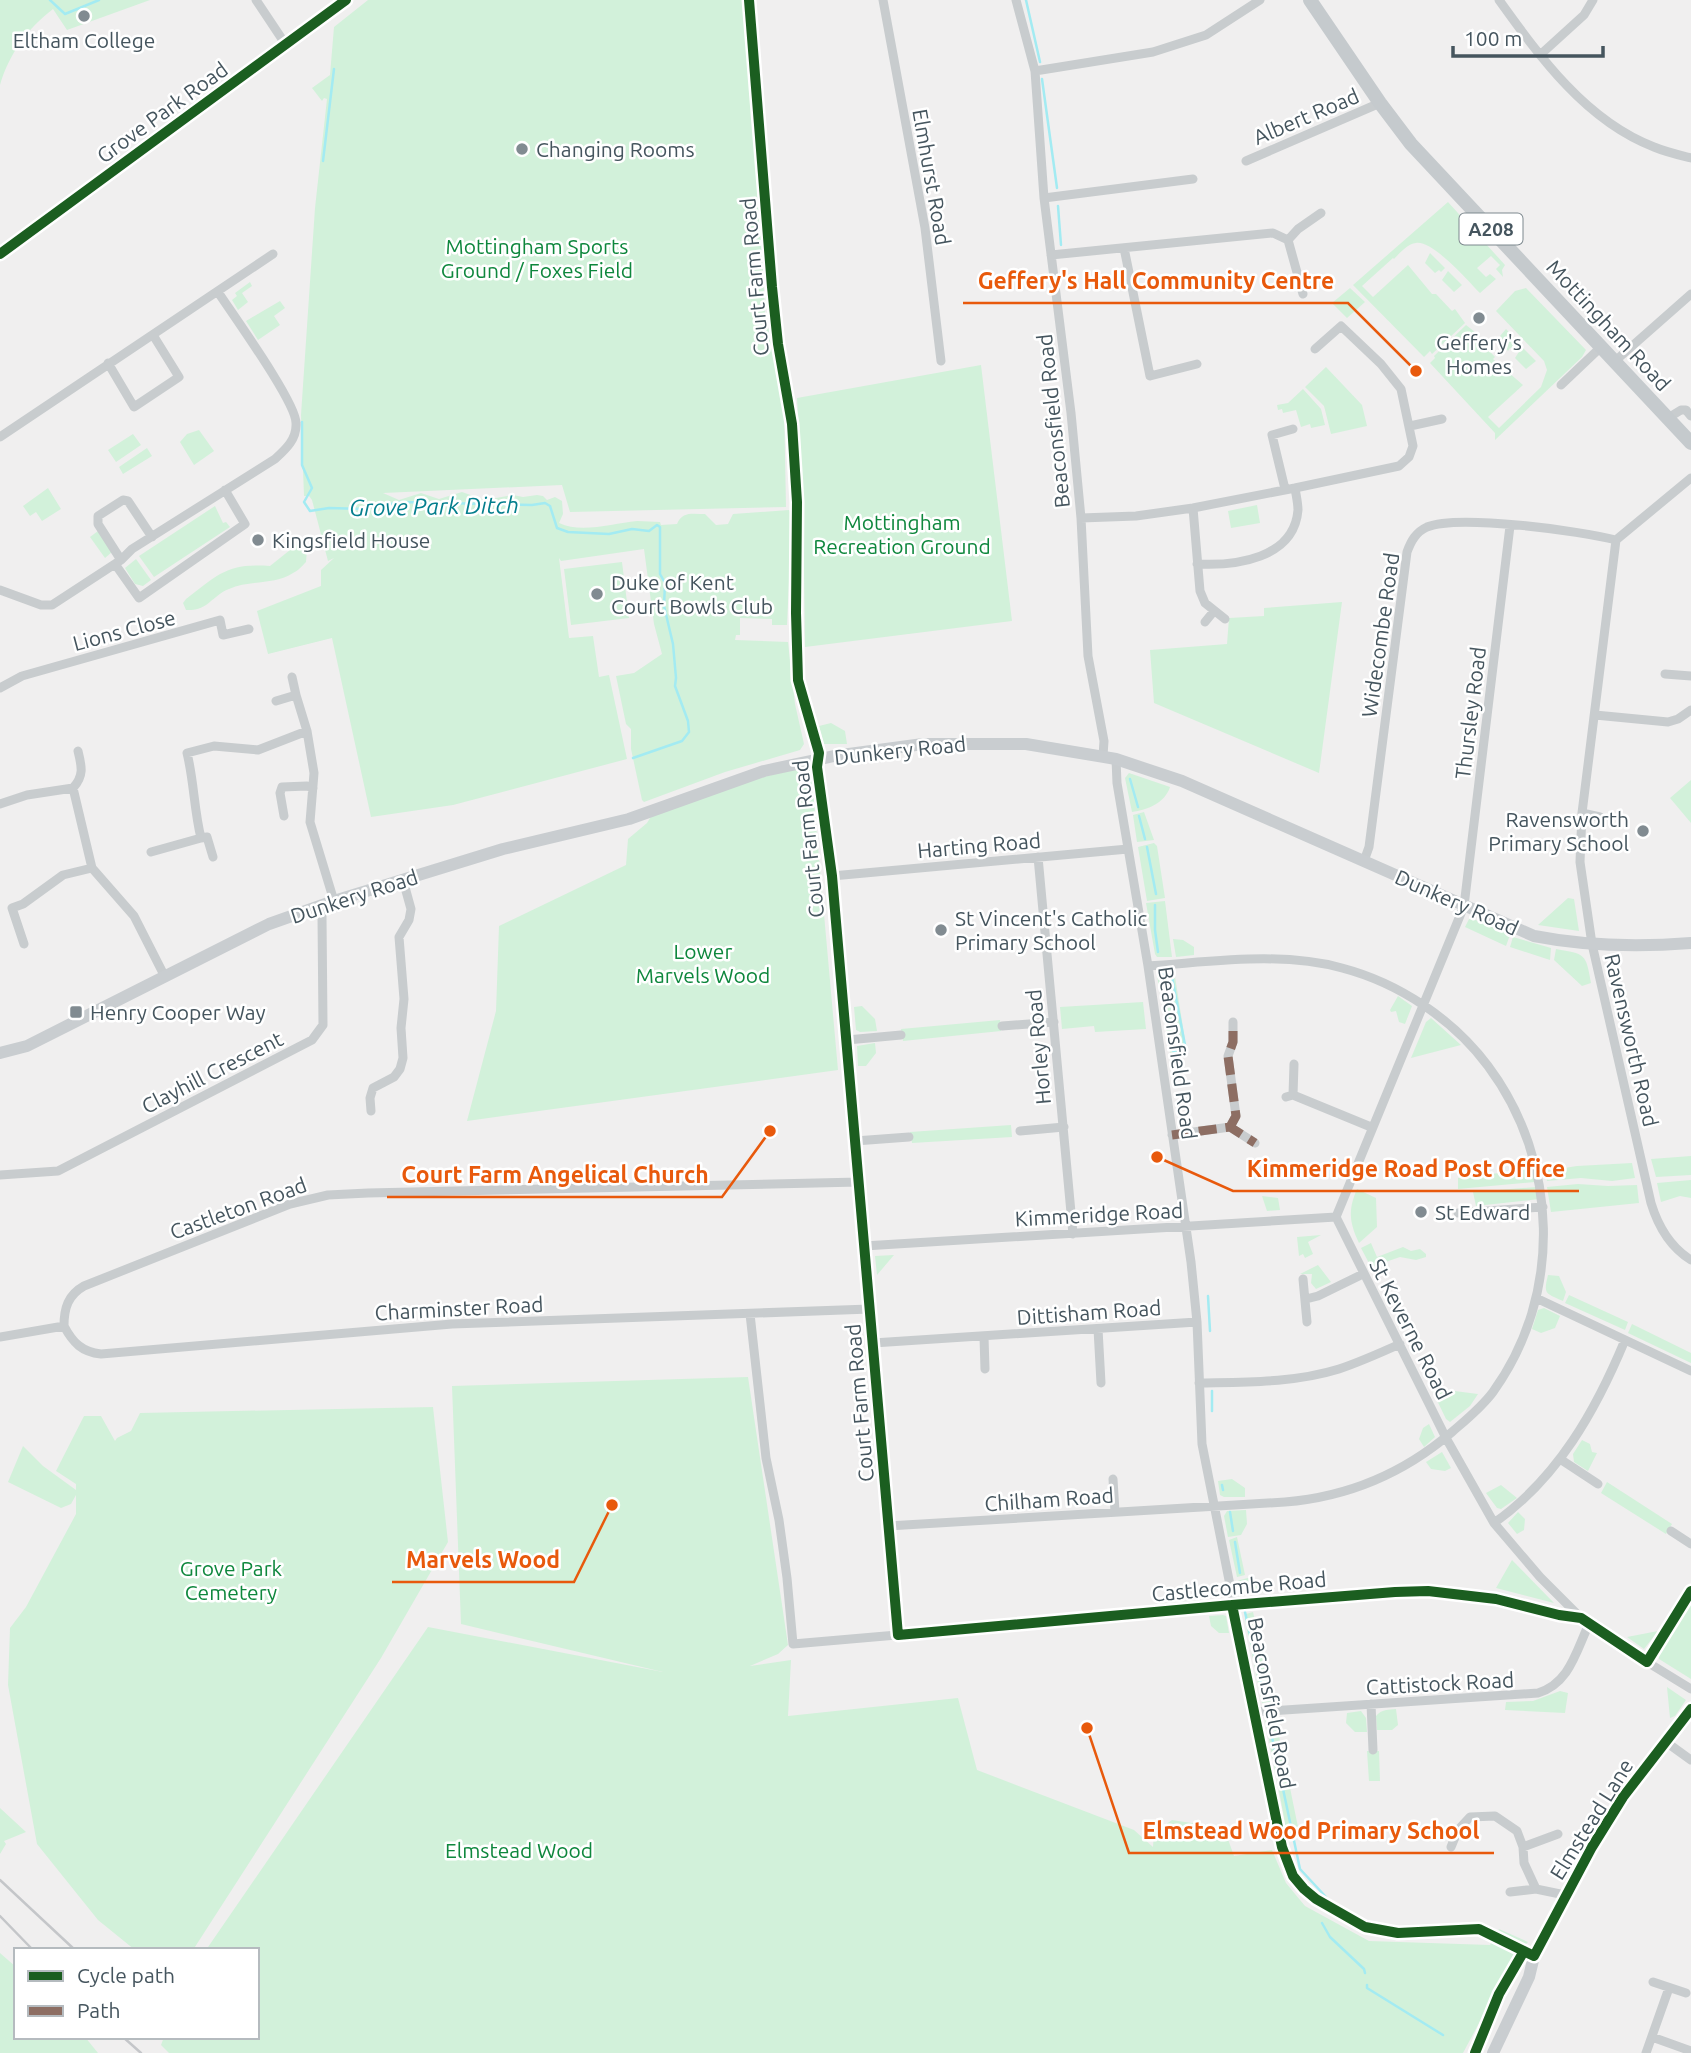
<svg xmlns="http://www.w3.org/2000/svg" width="1691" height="2053" font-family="Ubuntu,sans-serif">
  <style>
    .green { fill: #d2f1da }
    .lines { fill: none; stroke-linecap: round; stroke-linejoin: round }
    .stream { stroke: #a3ebf2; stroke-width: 2.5 }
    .street { stroke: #c8ccce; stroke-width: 9 }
    .secondary { stroke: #c9cdd0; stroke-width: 12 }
    .primary { stroke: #c5cacd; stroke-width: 14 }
    .rail { stroke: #c4c6c9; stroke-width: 2.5 }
    .quiet { stroke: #8d6e63; stroke-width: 9; stroke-dasharray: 18 9; stroke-linecap: butt }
    .cycleway-casing { stroke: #fff; stroke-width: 15 }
    .cycleway { stroke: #1b5e20; stroke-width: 10 }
    .poi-dot { fill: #818b91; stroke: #fff; stroke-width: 2.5 }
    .labels { text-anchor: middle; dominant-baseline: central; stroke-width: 5; stroke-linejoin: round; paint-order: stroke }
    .shield { fill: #fff; stroke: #7d888e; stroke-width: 2 }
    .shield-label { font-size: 19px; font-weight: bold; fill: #45555e }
    .poi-label { font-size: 21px; fill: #45555e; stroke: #fff; text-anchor: start }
    .street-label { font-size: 21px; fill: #45555e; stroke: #fff }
    .park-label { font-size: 21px; fill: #0e873d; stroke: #fff }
    .water-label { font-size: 23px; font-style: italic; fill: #047e8d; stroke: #fff }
    .leader { fill: none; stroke: #e8590c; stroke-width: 2.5 }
    .callout-dot { fill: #e8590c; stroke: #fff; stroke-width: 2.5 }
    .callout-label { font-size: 23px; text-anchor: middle; font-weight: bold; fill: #e8590c; stroke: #fff; stroke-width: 5; stroke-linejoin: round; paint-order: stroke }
  </style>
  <rect width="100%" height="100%" fill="#f0efef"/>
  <path class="green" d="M0,0H150L67,30L53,9C28,28 9,54 0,85Z
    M368,0H742L762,218L761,230L765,313L784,402L786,507L570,512L562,485L383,493L399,500L421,493L439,499L462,492L485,500L513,495L523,497L537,495L543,496L547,500L555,497L562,501L563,514L559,523C582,534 613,523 637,521C645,521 653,522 660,522L661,525L677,524C682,511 693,514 705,514L716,525L728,524L733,514L789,510L792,516L787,625H772V619L740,618V635H736L735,640L788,642L795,704L804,744L800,750L725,772L644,802L642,800L631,749V729L626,724L616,676L634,673L662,654L654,624L644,549L561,561L559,558L569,638L593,636L599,677L609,675L627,759L453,805L371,817L332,638L268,654L257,611L321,586V570L334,558L328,561L312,500L309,496H304L301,415L315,208L327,99L324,98L322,101L312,88L330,75L334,27Z
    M1448,202L1505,265L1502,270L1503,277L1496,269L1500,265L1491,256L1477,268L1486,277L1490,274L1496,279L1480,293C1468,281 1433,240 1416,243C1407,244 1400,253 1394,259L1393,258L1362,286L1373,297L1408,265L1432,294H1436L1452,311L1455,309L1465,323L1432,354L1430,351L1424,357L1353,285Z
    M1430,253L1445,268L1441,272L1439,270L1435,273L1425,263Z
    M1448,271L1462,285L1454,292L1442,280Z
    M250,282L252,286L242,293L248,302L238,310L232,300L237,296L235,293Z
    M1350,288L1365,302L1347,318L1332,303Z
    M1526,288L1586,350L1582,357L1495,440V433L1430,363L1435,358L1434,356L1466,325L1480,336L1478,339L1495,357L1493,359L1523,385L1488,417L1499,428L1541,387L1547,370L1544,361L1496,311L1515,291Z
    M280,301L285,308L274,316L280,325L258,340L246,321Z
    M1506,329L1520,344L1515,349L1510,348L1508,351L1498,338L1505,342L1500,336Z
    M1522,347L1536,361L1526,369L1515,358Z
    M981,365L1012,621L805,647L803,501L797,398Z
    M1326,367L1362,405L1367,426L1331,434L1324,406L1305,387Z
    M1303,389L1321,409L1325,425L1311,428L1310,424L1301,427L1296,410L1283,413L1282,409L1278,410L1277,405L1288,403Z
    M199,430L214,451L194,465L180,442L187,434Z
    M133,434L141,445L116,462L108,450Z
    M147,448L152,456L123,474L119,467Z
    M48,488L61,509L42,521L36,512L30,516L23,506Z
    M1257,505L1260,523L1231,528L1228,511Z
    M215,506L223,523L226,522L230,527L154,577L139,556Z
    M98,531L112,552L105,558L90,537Z
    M300,542L307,550L306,562C302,566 298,571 293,573C275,585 249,580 229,589C211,596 209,611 186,610L183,603L186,599C219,574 227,563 270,566Z
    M136,559L151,580L143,586L135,584L125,568Z
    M622,562L629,618L571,625L564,569Z
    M1342,602L1319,773L1154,703L1150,650L1227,644L1229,618L1264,616V608Z
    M831,723L845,731L847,744H824L819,726Z
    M804,767L811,769L838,1070L467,1121L496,1011L499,926L626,865L628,839L647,823L653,813L723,787Z
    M1129,773L1170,787C1165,803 1147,810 1132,812L1125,778Z
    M1691,780V823L1670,798Z
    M1144,812L1154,840L1137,842L1133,815Z
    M1154,843L1157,846L1165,898L1147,901L1138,847Z
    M1568,898L1574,899L1579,931L1538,925Z
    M1165,901L1172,957H1157L1155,954L1146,903Z
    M1471,918L1510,935L1506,946L1465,927L1469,919Z
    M1513,937L1551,948L1550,960L1510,947Z
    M1173,939L1183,940L1194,947V955L1176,957Z
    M1556,949C1585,954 1586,953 1591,983L1582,986L1554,960Z
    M1174,970L1186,1047L1185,1050L1170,1053L1157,975L1159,972Z
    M1398,996L1412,1006L1405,1024L1399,1022L1396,1011L1391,1012L1390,1010Z
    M1143,1002L1146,1029L1095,1032L1094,1026L1062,1029L1060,1007Z
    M862,1006L875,1019L877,1031L860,1032L856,1030L854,1007Z
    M1431,1018L1461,1045L1411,1058L1426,1022Z
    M1000,1020L1001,1031L903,1041L901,1029Z
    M875,1043L876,1053L866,1066H858L857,1046Z
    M1011,1125L1012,1137L912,1143L910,1132Z
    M1691,1156V1175L1656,1177L1651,1159Z
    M1632,1163L1635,1178L1612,1181L1581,1178L1547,1181L1545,1171L1577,1166Z
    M1532,1169L1535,1182L1458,1189V1178Z
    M1691,1180V1198L1680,1196L1661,1202L1657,1183Z
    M1578,1184L1608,1186L1637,1185L1639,1203L1551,1212L1547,1187Z
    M1537,1187L1539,1199L1476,1206L1473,1192Z
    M1357,1189L1376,1198L1377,1227L1359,1243C1349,1222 1348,1210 1357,1189Z
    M1262,1196L1278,1198L1280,1210L1267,1211Z
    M1321,1235L1308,1242L1313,1254L1305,1258L1303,1254L1299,1256L1297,1237Z
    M1371,1243L1377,1257L1403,1247L1411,1251L1420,1249L1426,1254V1257L1416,1260L1400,1257L1371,1267L1361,1248Z
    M894,1255L877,1275L875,1256Z
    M1318,1265L1331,1282L1316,1289L1311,1283L1312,1274H1300Z
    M1548,1275L1559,1276L1566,1292L1563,1301C1546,1293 1543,1295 1548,1275Z
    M1569,1295L1628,1322L1625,1330L1565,1303Z
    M1544,1308L1560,1316L1555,1328L1541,1333L1532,1329L1538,1310Z
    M1632,1324L1691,1353V1363L1628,1333Z
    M748,1377L788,1645L778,1654L750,1666L791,1660L788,1716L958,1698L977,1770L1134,1830L1153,1847L1154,1833L1172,1820L1224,1828L1234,1856L1272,1850L1286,1883L1305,1906L1369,1941L1490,1945L1499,1929L1528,1942L1516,1954L1463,2053H169L161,2045L164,2037H257V1950H206L428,1627L663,1672L461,1624L452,1386Z
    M1431,1388L1478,1394L1470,1406L1450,1422L1446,1419Z
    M433,1407L448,1542L381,1658L193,1950H135L98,1920L37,1844L8,1685L10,1628L26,1607L76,1514V1495L71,1504L61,1508L8,1482L23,1446L43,1466L76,1490V1484L56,1471L84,1416H101L115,1441L117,1438L131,1431L140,1413Z
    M1429,1424L1435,1437L1424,1447L1419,1439L1423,1428Z
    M1582,1440L1590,1444L1592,1452L1597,1453L1588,1471L1574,1462L1573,1454Z
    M1442,1452L1451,1468L1445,1471L1431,1469L1426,1462Z
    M1232,1479L1245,1488V1497H1224L1220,1495L1218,1481Z
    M1607,1482L1672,1524L1666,1534L1601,1493Z
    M1501,1485L1517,1498L1501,1509L1497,1508L1486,1493Z
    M1246,1510L1247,1524L1241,1535L1228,1537L1224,1516L1227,1511Z
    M1518,1512L1525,1519L1524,1530L1517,1534L1508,1523Z
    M1237,1537L1245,1575L1237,1577L1229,1540Z
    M1512,1560L1554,1603L1496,1588Z
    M1251,1577L1266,1586L1267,1592L1240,1593L1237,1581Z
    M1691,1601V1679L1659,1659L1658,1649Z
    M1253,1612L1274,1701L1262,1703L1245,1620L1246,1614Z
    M1223,1615L1226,1616L1229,1633H1219L1211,1626L1209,1616Z
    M1658,1631L1644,1649L1627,1637Z
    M1667,1687L1686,1700L1675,1716L1670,1718Z
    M1560,1691L1568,1693L1565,1713L1505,1710L1506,1702L1533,1701Z
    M1396,1709L1398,1725L1392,1730H1377L1376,1716C1382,1709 1388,1710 1396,1709Z
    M1361,1711L1366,1718L1367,1732H1355L1346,1723L1347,1713Z
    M1266,1716H1275L1287,1775L1276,1776L1265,1719Z
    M1367,1751H1379L1380,1781H1369Z
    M1288,1778L1299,1832L1287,1834L1277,1780Z
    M0,1808L26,1832L4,1841L6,1844L0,1854Z
    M0,1953L16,1967V2037H85L98,2053H0Z"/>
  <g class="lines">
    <path class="stream" d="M50,0L65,14L99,0
      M1026,0L1040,62
      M1042,79L1057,188
      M323,161L334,69
      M1058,206L1061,245
      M302,422V465L312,488L304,502L310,511L329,508L364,509L401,502L532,505L545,503L550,506L557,528L568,532L609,534L632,529L649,531L657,525L660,527V574L665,583L664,606L673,644L676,678L675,686L688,721L689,732L682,741L633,758
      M1130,779L1138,807
      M1139,816L1145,839
      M1147,847L1156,894
      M1155,905V930L1158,952
      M1161,973L1172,977L1185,1045L1182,1049L1173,1051
      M1208,1296L1210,1331
      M1212,1391V1411
      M1222,1485L1223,1490
      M1230,1512L1233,1531
      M1235,1542L1240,1573
      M1242,1583V1586
      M1245,1612L1263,1692
      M1269,1723L1300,1869L1326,1897
      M1322,1923L1330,1937L1364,1969L1365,1973
      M1367,1985V1988L1443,2035"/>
    <path class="street" d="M256,0L286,45
      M749,0L772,287L778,344L792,424L797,502L796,613L798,680L819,753L817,767L832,876L898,1635
      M883,0L925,228L941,361
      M1016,0L1035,71L1044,198L1071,413L1081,518L1088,656L1104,741L1103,756
      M1499,0C1540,57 1586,121 1654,147C1666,152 1679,155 1691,158
      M1540,55L1584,15L1593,0
      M1035,71L1153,52L1206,35L1260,0
      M1246,161L1380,103
      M1044,198L1193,179
      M1288,240L1298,229L1321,213
      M1124,248L1150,376L1197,364
      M1051,255L1273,233L1288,240L1303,294
      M1614,362L1691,294
      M108,363L134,407L179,377L153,335
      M1561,385L1601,347
      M1668,418L1681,410H1686L1691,416
      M1410,426L1442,419
      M0,437L273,254
      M1691,478L1616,540L1582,813L1580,862L1592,944L1651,1203C1658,1226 1670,1247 1691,1260
      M1295,488L1399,466L1409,457L1413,446L1401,389L1381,364L1341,326L1315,349
      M1285,489L1272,435L1293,429
      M1193,508L1200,591L1205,603L1225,619
      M1081,518L1136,516L1193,508L1295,488C1296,495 1298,503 1298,510C1294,559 1235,566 1197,564
      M1510,526L1464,906L1336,1217L1446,1438L1494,1523L1540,1577L1581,1618L1616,1643L1691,1689
      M121,560L98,524V516L123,500L128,501L152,537
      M115,564L139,598L245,524L225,490
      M0,590L41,605H52L121,560L132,549L275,459C286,449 297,439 296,423C296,402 233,315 218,292
      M1205,622L1214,611
      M1665,674L1691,676
      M292,677L296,695
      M0,688L22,676L220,620L223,635L249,629
      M276,701L296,695L307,731L314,773L310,822L334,901
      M1595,715L1668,722L1678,719L1691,710
      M1116,759L1117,783L1148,966L1191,1262L1197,1322L1202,1444L1282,1847C1285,1857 1288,1868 1294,1877C1314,1906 1366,1934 1401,1933C1436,1931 1465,1922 1497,1937
      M73,788C84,776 82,767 78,751
      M0,804L27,795L73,788L92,868L134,916L164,975
      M1582,813L1600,817
      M284,816L280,793L282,787L307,786L313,788
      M201,838L207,837L213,857
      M151,852L201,838C194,810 194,781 187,753L214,746L258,750L307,731
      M1038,857L1073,1234
      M1364,861L1369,847L1407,552C1411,541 1416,532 1427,527C1458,514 1581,531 1616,540
      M832,876L1128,849
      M24,944L12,908L23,904L63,875L92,868
      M1002,1026L1054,1022
      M847,1040L901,1035
      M1293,1095L1371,1127
      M1286,1097L1293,1095L1294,1064
      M371,1111L370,1098L373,1088L394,1077L400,1069L403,1058L401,1028L404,999L399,937L409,920L411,909L403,880
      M1230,1127L1236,1116L1228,1056L1233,1042V1022
      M1020,1131L1064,1127
      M1172,1135L1230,1127L1255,1143
      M855,1141L909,1137
      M0,1175L58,1171L312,1040L323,1025L322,916L319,907
      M1458,1213L1543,1207
      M864,1246L1336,1217
      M1303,1279L1307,1322
      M1536,1298L1691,1371
      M1306,1299L1318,1296L1363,1274
      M750,1314L766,1458L779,1520L787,1578L793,1644L1395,1592L1428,1591L1470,1595L1581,1618
      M64,1326C73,1343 82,1352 101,1354L452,1324L870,1309
      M1098,1329L1101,1383
      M0,1337L64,1326C64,1308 68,1295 84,1286L290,1204L328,1195L368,1193L859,1182
      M984,1337L985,1369
      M873,1343L1197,1322
      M1199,1383C1246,1382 1294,1383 1339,1369C1360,1362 1380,1353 1400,1344
      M1560,1459L1598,1484
      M1113,1479L1115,1512
      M1494,1523C1558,1478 1596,1410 1625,1340
      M888,1526L1285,1502C1347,1497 1404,1473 1452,1432C1467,1419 1481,1408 1493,1392C1563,1295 1559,1161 1488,1066C1453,1019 1399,983 1342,968C1280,951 1211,962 1148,966
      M1671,1531L1691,1544
      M1647,1662L1691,1591
      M1371,1704L1373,1750
      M1254,1712L1538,1693C1570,1683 1576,1651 1589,1624
      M1666,1742L1691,1760
      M1451,1847L1458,1830L1470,1817L1495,1816L1517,1831L1523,1847L1524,1863L1536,1889L1565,1895
      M1523,1847L1558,1834
      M1510,1892L1536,1889
      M1653,1982L1686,1993
      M1652,2037L1691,2051
      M1646,2053L1669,1988"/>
    <path class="secondary" d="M0,254L346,0
      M0,1053L27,1046L269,924L334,901L503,849L629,819L764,771L834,756L923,744H1026L1116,759L1182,781L1534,936C1585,946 1639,947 1691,943
      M1493,2053L1529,1977L1534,1956L1592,1847L1623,1797L1691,1709"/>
    <path class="primary" d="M1310,0L1380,103L1411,144L1691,443"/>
    <path class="rail" d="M0,1880L75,1950
      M0,1916L33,1950
      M123,2037L141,2053"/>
    <path class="quiet" d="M1230,1127L1236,1116L1228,1056L1233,1042V1022
      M1172,1135L1230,1127L1255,1143"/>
    <defs>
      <path id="cycleway" d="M749,0L772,287L778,344L792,424L797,502L796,613L798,680L819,753L817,767L832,876L898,1635L1232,1605L1395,1592L1428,1591L1496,1599L1559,1615L1581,1618L1647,1662L1691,1591
        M0,254L346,0
        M1232,1605L1282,1847L1293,1876L1304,1889L1316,1899L1365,1927L1398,1933L1479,1929L1534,1956L1592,1847L1623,1797L1691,1709
        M1475,2053L1499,1994L1524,1951"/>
    </defs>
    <use href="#cycleway" class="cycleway-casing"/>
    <use href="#cycleway" class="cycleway"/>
  </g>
  <g class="poi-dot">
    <circle cx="84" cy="16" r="7"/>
    <circle cx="522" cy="149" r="7"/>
    <circle cx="1479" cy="318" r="7"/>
    <circle cx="258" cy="540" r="7"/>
    <circle cx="597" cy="594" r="7"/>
    <circle cx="1643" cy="831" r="7"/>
    <circle cx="941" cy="930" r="7"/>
    <rect x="69" y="1005" width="14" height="14" rx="3.5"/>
    <circle cx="1421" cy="1212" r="7"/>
  </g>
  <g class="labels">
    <rect class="shield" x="1459.5" y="213.5" width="63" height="31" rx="5"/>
    <g class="shield-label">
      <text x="1491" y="229">A208</text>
    </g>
    <g class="poi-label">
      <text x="84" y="40" text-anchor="middle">Eltham College</text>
      <text x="536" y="149">Changing Rooms</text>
      <text x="1479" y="342" text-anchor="middle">Geffery's<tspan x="1479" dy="24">Homes</tspan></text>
      <text x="272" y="540">Kingsfield House</text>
      <text x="611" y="582">Duke of Kent<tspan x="611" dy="24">Court Bowls Club</tspan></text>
      <text x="1629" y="819" text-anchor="end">Ravensworth<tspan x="1629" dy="24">Primary School</tspan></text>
      <text x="955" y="918">St Vincent's Catholic<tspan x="955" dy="24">Primary School</tspan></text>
      <text x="90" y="1012">Henry Cooper Way</text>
      <text x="1435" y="1212">St Edward</text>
    </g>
    <g class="street-label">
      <text transform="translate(162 112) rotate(-36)">Grove Park Road</text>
      <text transform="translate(1306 116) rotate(-23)">Albert Road</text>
      <text transform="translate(932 177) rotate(80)">Elmhurst Road</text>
      <text transform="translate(754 277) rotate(-95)">Court Farm Road</text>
      <text transform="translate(1609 325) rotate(47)">Mottingham Road</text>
      <text transform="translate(1053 421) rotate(-96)">Beaconsfield Road</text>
      <text transform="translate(124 630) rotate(-15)">Lions Close</text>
      <text transform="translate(1380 635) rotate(-82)">Widecombe Road</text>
      <text transform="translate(1470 713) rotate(-83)">Thursley Road</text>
      <text transform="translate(900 750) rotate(-6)">Dunkery Road</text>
      <text transform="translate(808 839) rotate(-96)">Court Farm Road</text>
      <text transform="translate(979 845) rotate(-5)">Harting Road</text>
      <text transform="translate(354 896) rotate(-18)">Dunkery Road</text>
      <text transform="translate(1457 902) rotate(24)">Dunkery Road</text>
      <text transform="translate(1632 1040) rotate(77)">Ravensworth Road</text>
      <text transform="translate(1038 1047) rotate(-95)">Horley Road</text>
      <text transform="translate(1178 1053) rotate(82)">Beaconsfield Road</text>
      <text transform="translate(212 1072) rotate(-27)">Clayhill Crescent</text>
      <text transform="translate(238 1208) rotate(-20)">Castleton Road</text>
      <text transform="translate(1099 1214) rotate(-3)">Kimmeridge Road</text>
      <text transform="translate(459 1308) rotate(-3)">Charminster Road</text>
      <text transform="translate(1089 1312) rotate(-4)">Dittisham Road</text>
      <text transform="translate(1411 1329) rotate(63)">St Keverne Road</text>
      <text transform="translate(859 1403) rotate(-95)">Court Farm Road</text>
      <text transform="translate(1049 1499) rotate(-4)">Chilham Road</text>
      <text transform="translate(1239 1586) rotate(-5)">Castlecombe Road</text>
      <text transform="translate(1440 1683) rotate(-3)">Cattistock Road</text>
      <text transform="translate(1272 1703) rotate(79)">Beaconsfield Road</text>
      <text transform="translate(1591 1819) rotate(-58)">Elmstead Lane</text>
    </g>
    <g class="park-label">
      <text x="537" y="246">Mottingham Sports<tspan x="537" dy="24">Ground / Foxes Field</tspan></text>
      <text x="902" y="522">Mottingham<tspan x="902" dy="24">Recreation Ground</tspan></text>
      <text x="703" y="951">Lower<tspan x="703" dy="24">Marvels Wood</tspan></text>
      <text x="231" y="1568">Grove Park<tspan x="231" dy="24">Cemetery</tspan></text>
      <text x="519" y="1850">Elmstead Wood</text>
    </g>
    <g class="water-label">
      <text transform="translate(434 506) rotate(-1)">Grove Park Ditch</text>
    </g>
  </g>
  <path class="leader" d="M1416 371L1348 303H963M1157 1157L1233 1191H1579M770 1131L722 1197H387M612 1505L574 1582H392M1087 1728L1129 1853H1494"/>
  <g class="callout-dot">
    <circle cx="1416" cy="371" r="7"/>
    <circle cx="1157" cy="1157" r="7"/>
    <circle cx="770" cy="1131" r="7"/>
    <circle cx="612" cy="1505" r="7"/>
    <circle cx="1087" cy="1728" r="7"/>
  </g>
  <g class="callout-label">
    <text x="1156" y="289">Geffery's Hall Community Centre</text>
    <text x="1406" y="1177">Kimmeridge Road Post Office</text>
    <text x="555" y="1183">Court Farm Angelical Church</text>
    <text x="483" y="1568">Marvels Wood</text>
    <text x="1311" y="1839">Elmstead Wood Primary School</text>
  </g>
  <rect x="14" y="1948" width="245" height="91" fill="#ffffff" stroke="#b5bbbf" stroke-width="2"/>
  <rect x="28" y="1971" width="35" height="10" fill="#1b5e20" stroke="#b5bbbf" stroke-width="2"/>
  <text x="77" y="1983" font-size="21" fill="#45555e">Cycle path</text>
  <rect x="28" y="2006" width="35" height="10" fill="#8d6e63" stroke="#b5bbbf" stroke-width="2"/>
  <text x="77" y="2018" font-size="21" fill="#45555e">Path</text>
  <path d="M1453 46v10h150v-10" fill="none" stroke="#45555e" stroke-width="3.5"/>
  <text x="1464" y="46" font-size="21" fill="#45555e" stroke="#ffffff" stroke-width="5" paint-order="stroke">100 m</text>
</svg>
